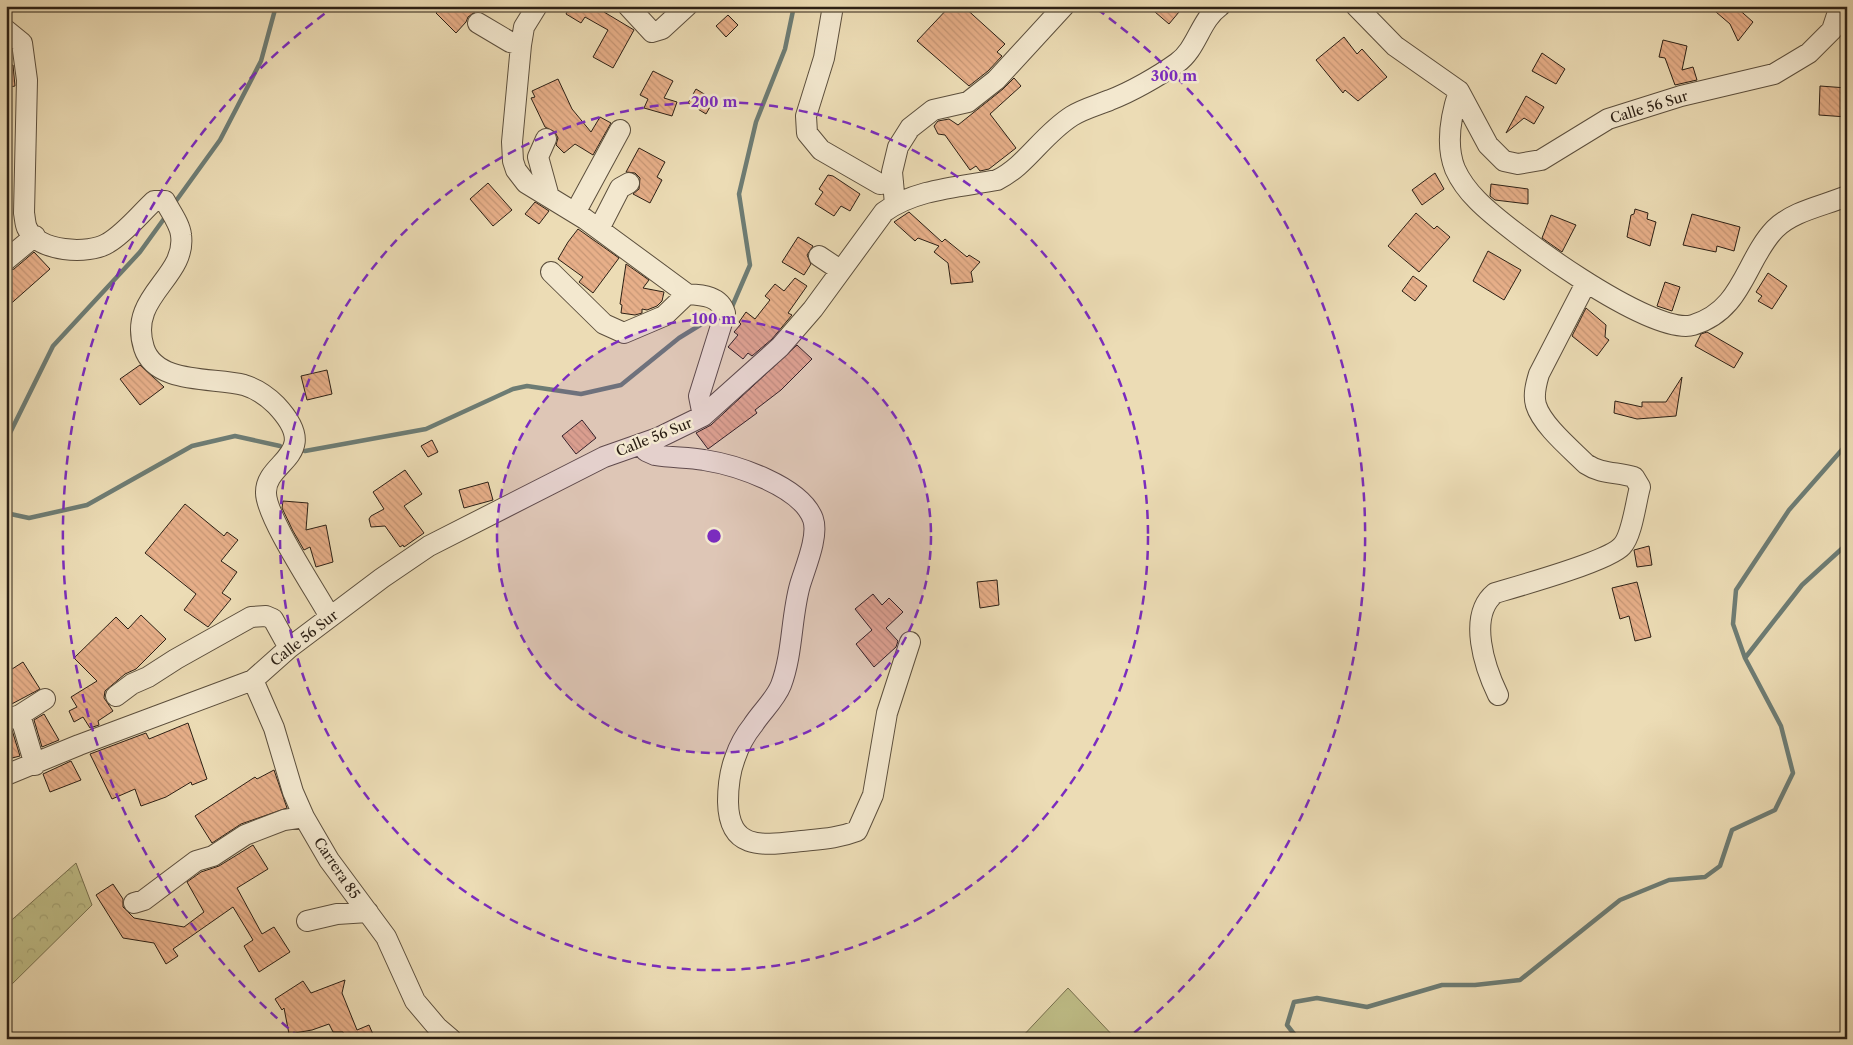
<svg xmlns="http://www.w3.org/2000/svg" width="1853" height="1045" font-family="'Libre Caslon Text',serif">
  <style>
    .grass { fill: #bfbe88; stroke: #766f4e }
    .forest { fill: url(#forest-crowns); stroke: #766f4e }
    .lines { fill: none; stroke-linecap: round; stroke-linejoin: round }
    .stream { stroke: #6d7c74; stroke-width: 4.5 }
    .building { fill: url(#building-back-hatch); stroke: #2c2015 }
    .minor-casing { stroke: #5c4f3d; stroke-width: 22 }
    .minor { stroke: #f3e8cf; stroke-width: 20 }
    .ring { fill: none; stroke: #7b2cbf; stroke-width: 2.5; stroke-dasharray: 9 6 }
    .labels { text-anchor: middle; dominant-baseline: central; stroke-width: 5; stroke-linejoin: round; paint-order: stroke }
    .street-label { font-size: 14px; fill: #2c2015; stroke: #f3e8cf }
    .centre { fill: #7b2cbf; stroke: #f3e8cf; stroke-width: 2.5 }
    .ring-label { font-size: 15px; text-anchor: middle; font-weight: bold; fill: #7b2cbf; stroke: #f3e8cf; stroke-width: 5; stroke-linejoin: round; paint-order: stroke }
  </style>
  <defs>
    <pattern id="forest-crowns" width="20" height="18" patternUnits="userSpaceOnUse" patternTransform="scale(1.25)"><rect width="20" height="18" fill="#bfbe88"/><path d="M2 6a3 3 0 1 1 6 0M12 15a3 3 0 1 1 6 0" fill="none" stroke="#a4a374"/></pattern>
    <pattern id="building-back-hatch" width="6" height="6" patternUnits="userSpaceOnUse" patternTransform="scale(1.25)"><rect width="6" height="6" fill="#e7af89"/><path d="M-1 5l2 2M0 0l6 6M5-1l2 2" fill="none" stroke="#c69675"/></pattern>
  </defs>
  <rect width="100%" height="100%" fill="#ecdcb5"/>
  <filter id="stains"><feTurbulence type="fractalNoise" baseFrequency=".004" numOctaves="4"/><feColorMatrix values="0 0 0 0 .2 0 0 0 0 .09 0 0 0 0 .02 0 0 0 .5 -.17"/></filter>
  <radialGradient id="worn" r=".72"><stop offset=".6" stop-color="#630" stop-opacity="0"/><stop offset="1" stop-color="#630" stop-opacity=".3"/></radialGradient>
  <path class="grass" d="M1068,988L1116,1039H1020Z"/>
  <path class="forest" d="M76,863L92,905L6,990V925Z"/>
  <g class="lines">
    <path class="stream" d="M173,205L220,140L261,61L276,6
      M731,309L750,265L739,194L756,122L785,49L794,6
      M6,441L53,346L140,252L166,216
      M305,451L426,429L513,389L527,386L581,394L621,385L679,338L718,314
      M6,513L29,518L87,505L192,446L235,436L280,446
      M1745,658L1802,585L1847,544
      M1298,1039L1287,1025L1294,1002L1317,998L1367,1007L1442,985H1475L1520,980L1620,900L1669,880L1705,877L1720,866L1732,830L1775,810L1793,773L1781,726L1745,658L1733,624L1736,590L1789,510L1847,444"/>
  </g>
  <path class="building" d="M442,6H483L468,17L466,22L456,33L436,13Z
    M567,6H607L604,12L634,30L613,68L593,57L608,30L585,17L581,23L566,14L569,8Z
    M950,6H963L1005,44L997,52L1002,56L988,71L969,86L917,41Z
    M1148,6H1184L1169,24Z
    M1709,6H1735L1753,22L1738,41L1730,24Z
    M728,15L738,25L726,37L716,26Z
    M1344,37L1357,54L1362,49L1387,77L1358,101L1345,90L1343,93L1316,60Z
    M1663,40L1687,46L1682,70L1693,67L1697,80L1675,85L1665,58L1659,57Z
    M1542,53L1565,69L1556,84L1532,71Z
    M13,65L15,86L10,87L6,66Z
    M653,71L673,81L664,98L677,102L672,116L644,108L648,99L640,95Z
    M1014,78L1021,86L990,114L1016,148L989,169L980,171L976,166L970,170L945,135L938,134L934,126L938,121L949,119L958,125L1003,89Z
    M558,79L572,109L591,132L600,117L611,123L593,155L575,144L564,153L556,145L558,138L555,132L545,127L531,98L535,97L532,91Z
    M1820,86L1847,88V117L1819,115Z
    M696,89L714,100L706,114L688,103Z
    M1526,96L1544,107L1534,124L1524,118L1506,133Z
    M639,148L665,162L657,177L662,180L650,203L633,194L639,189L640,178L635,173L626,172Z
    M1435,173L1444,189L1422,205L1412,190Z
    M828,175L833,176L860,194L850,211L841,206L834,216L815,204L823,192L819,189Z
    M488,183L512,210L493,226L470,199Z
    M1491,184L1528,189V204L1495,200L1490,196Z
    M535,202L549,211L539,224L525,214Z
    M1635,209L1648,213L1647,219L1656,222L1650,246L1627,237L1631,215L1634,214Z
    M909,212L942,242L945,239L967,257L969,255L980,262L971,272L973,282L951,284L948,263L934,252L939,246L918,238L915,241L894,222Z
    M1416,213L1434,229L1437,226L1450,237L1419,272L1388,246Z
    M1692,214L1740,227L1734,251L1717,246L1716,252L1683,245Z
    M1551,215L1576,225L1562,252L1542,238Z
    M578,229L619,258L593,293L579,282L583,277L558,259L568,242Z
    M798,237L813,246L807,255L811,264L804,275L782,262Z
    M1488,251L1521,270L1504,300L1473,281Z
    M34,252L50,269L6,308V272L14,269Z
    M626,264L649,280L643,288L664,292L662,301L657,306L647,310L642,309V313L635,315L621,313L622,305L620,304Z
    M1768,273L1787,286L1772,309L1758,301L1762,296L1756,292Z
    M1413,276L1427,286L1415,301L1402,291Z
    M795,278L807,286L788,313L792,315L772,339L752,356L748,353L743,359L728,347L738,335L734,332L741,324L739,322L746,312L755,319L770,300L765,296L775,284L784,291Z
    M1665,282L1680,287L1672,311L1657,306Z
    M1586,308L1606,325L1605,337L1609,340L1597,356L1572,336Z
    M1707,332L1743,353L1734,368L1695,346L1701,334Z
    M797,345L812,359L781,390L755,410L757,413L708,449L696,433L711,425Z
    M140,365L164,387L140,405L120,379Z
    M327,370L332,394L307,400L301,376Z
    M1682,377L1676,416L1637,419L1614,413L1615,401L1642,407V402H1666Z
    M582,420L596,438L576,454L562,436Z
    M432,440L438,452L428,457L421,446Z
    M405,470L422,494L404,506L424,533L404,547L403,545L400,547L385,526L371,527L369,519L371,516L384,509L373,492Z
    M488,482L493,500L464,508L459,490Z
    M283,501L308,503L306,530L326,525L333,562L316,567L310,547L304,550L293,531L282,508Z
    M185,504L224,536L227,532L238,540L221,561L237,572L222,593L231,599L208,627L184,610L196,594L145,553Z
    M1649,546L1652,565L1637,567L1634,550Z
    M997,580L999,605L980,608L977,582Z
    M1637,582L1651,637L1635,641L1629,616L1620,619L1612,588Z
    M873,594L882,605L889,598L903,612L886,628L898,641L896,647L874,667L856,644L872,630L855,609Z
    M141,615L166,639L136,669L125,674L105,691L104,698L113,711L98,721L99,725L90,728L83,717L74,722L69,711L77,707L71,697L97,681L74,658L116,617L128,629Z
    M23,662L40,689L6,707V679L12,675L9,671Z
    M44,714L59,740L42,747L34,720Z
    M188,723L207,779L192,785L191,782L166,797L141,806L135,789L112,799L90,754L146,733L149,739Z
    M12,730L20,756L12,758L11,756L6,758V732Z
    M71,761L81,780L50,792L43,774Z
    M274,770L287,808L241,824L212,843L195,816L255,777L257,779Z
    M253,845L268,869L237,888L262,934L274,927L290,952L259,972L244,946L253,940L233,907L173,949L178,956L166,964L154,943L123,938L96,895L113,884L123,899V907L134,918L184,927L204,912L187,882L201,872L219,866Z
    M345,980L342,993L357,1030L369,1025L375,1039H337L344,1036L343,1032H333L329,1024L312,1030L289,1034L284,1008L282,1010L275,999L303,981L311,993Z"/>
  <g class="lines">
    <defs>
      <path id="minor" d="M537,6L524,27L521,45L512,142L513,161L516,170L526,183L585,219L687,294L664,316L624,333L604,324L551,272
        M628,6L652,32L662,29L687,6
        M833,6L824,58L806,116L807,133L821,150L880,184L893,182
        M1356,6L1395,46L1459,91L1488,145L1504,161L1518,164L1541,160L1608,119L1681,96L1774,74L1809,53L1832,30L1840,6
        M478,23L510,42L521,45
        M6,30L22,43L27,80L24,213C25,218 25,224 27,228C37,252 89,255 108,243C125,233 140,214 154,201H165C170,211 180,224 181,235C187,278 127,296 144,348C156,385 214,377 244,385C257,389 267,396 276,405C324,456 265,460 266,493C266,517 317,593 330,617
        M1459,91C1451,115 1445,144 1455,169C1460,180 1468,191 1477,200C1507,231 1652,337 1693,325C1743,310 1745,260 1775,229C1793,211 1823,206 1847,196
        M546,139L538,157L549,197
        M895,204L892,172L898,147L910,128L933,110L968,102L996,80L1064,6
        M575,213L620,130
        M599,229L620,188L629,183
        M819,256L840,270
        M6,260L35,236
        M687,294C703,295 720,296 725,313L699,396L703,416
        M642,444L646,451L655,455C671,458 688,457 704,460C736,465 801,486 813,519C819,536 805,568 800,585C791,617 793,653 781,685C775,700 762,711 753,725C745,735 739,746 735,758C730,771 728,788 728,802C729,852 764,845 802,841C821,839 839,838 857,831L873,795L887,713L910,642
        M253,680L274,728L293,792L304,817L329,860L386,937L415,1001L437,1027L451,1039
        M1498,695C1485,668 1467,616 1495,593C1519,586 1609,561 1622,546C1632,536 1636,501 1640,487L1634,477C1617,472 1601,474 1586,464C1571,449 1542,425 1536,405C1533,395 1536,384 1539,374L1586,283
        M116,696L132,684L148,677L176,659L251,617L266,616L273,619L289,648
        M20,715L45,699
        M6,720L20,715L35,765
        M6,775L79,745L253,680L289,648L382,578L429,546L604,457L658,438L703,416L780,347L813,309L884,212C915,189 960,187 997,180C1026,166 1042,135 1072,116C1083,109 1098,105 1110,100C1131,92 1159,76 1177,63C1197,49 1200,20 1220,6
        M134,903L144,900L196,861L213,856L245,835L284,820L304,817
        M307,921L337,914L368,912"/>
    </defs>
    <use href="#minor" class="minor-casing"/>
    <use href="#minor" class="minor"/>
  </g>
  <circle cx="714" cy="536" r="217" fill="#7b2cbf" fill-opacity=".12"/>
  <g class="ring">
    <circle cx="714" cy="536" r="217"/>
    <circle cx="714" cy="536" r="434"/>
    <path d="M300 1038A651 651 0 0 1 331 9M1097 9A651 651 0 0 1 1128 1038"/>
  </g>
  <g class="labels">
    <g class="street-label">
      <text transform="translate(1649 107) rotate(-17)">Calle 56 Sur</text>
      <text transform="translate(654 437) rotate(-22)">Calle 56 Sur</text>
      <text transform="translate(304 638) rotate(-38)">Calle 56 Sur</text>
      <text transform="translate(337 868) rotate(56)">Carrera 85</text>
    </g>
  </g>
  <circle cx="714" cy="536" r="8" class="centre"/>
  <g class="ring-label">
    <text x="1174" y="81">300 m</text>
    <text x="714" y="107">200 m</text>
    <text x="714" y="324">100 m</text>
  </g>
  <rect width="1853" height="1045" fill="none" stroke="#ecdcb5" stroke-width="25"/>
  <rect x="8" y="8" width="1838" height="1030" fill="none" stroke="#2c2015" stroke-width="2.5"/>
  <rect x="12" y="12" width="1828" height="1020" fill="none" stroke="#2c2015"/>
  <rect width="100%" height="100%" filter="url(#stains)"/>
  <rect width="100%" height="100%" fill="url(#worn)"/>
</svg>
